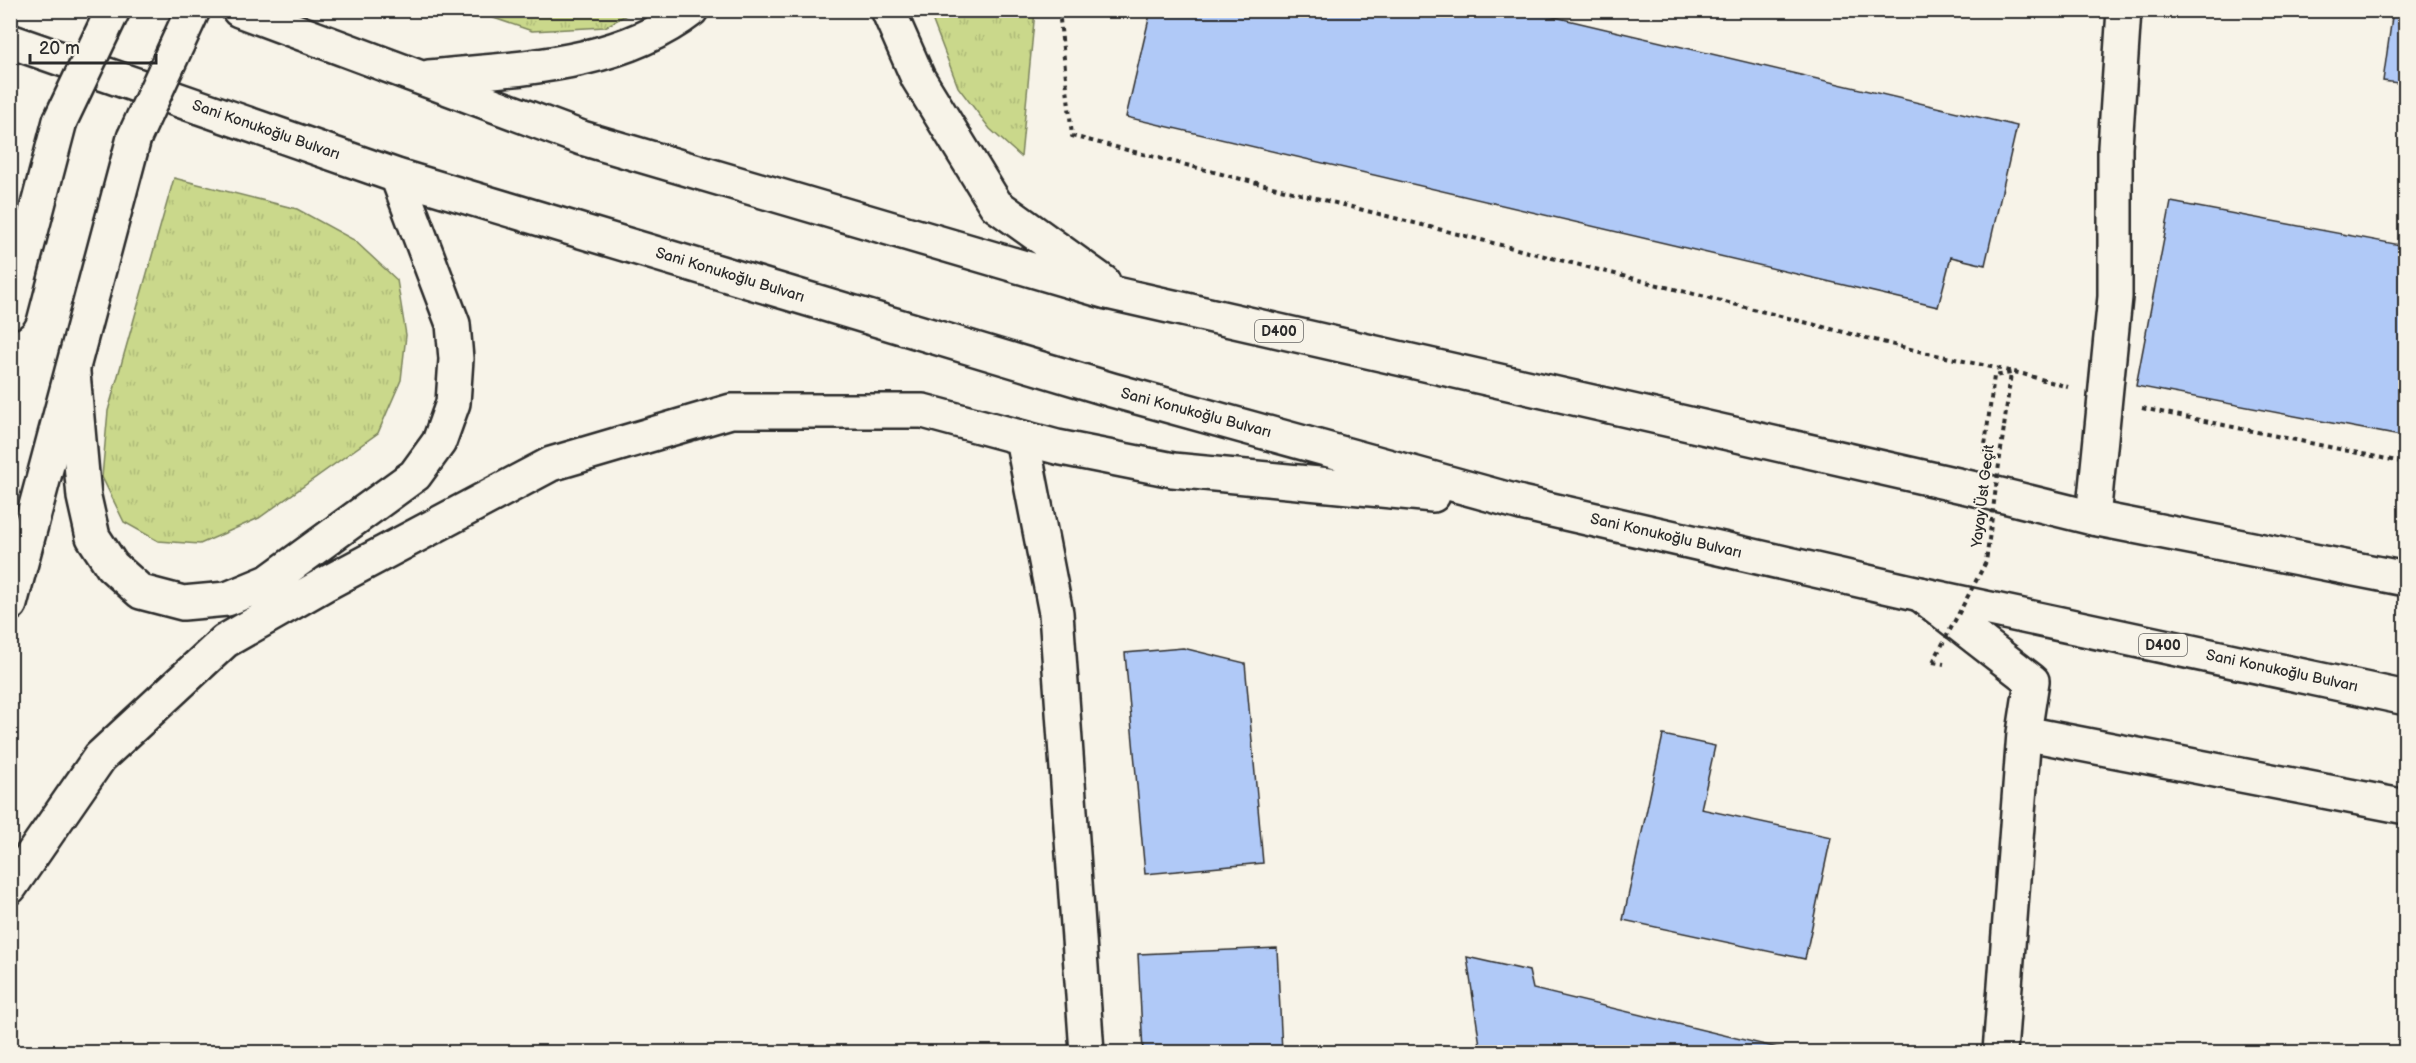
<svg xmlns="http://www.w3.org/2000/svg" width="2416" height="1063" font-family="'Balsamiq Sans',sans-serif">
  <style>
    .grass { fill: url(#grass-tufts); stroke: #7a825b; stroke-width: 1.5 }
    .building { fill: #b0c9f7; stroke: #2b2b2b; stroke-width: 1.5 }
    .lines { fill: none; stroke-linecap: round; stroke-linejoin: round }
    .minor-casing { stroke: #2b2b2b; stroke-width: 38 }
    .secondary-casing { stroke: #2b2b2b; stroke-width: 38 }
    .trunk-casing { stroke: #2b2b2b; stroke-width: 38 }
    .path { stroke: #2b2b2b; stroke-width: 4; stroke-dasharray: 4.5 4.5; stroke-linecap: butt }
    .minor { stroke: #f7f3e8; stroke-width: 33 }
    .secondary { stroke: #f7f3e8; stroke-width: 33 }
    .trunk { stroke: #f7f3e8; stroke-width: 33 }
    .secondary-bridge-casing { stroke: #2b2b2b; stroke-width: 38; stroke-linecap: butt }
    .path-bridge { stroke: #2b2b2b; stroke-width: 4; stroke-dasharray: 4.5 4.5; stroke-linecap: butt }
    .secondary-bridge { stroke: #f7f3e8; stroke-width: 33 }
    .labels { text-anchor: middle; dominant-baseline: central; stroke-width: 4.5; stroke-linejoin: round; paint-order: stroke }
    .shield { fill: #f7f3e8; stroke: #686764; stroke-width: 1.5 }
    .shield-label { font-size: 14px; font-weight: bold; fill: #2b2b2b }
    .street-label { font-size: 15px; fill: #2b2b2b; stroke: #f7f3e8 }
  </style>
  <defs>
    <pattern id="grass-tufts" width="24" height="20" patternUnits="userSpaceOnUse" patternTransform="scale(1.5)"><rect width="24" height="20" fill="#cad88b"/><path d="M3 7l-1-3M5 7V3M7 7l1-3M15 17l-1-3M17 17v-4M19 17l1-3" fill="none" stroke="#aeba78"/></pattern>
  </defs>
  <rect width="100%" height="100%" fill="#f7f3e8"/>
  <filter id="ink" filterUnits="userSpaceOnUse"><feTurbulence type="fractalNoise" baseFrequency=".0167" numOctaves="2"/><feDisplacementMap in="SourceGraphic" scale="12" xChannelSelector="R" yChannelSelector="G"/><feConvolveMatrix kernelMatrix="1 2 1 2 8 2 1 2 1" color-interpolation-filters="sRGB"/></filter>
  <g filter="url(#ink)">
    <path class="grass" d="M473,11L633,10V11L605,27L532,31Z
      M929,11H1035L1021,157L990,129L958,87Z
      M174,178L297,209L354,240L397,280L406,335L401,380L378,433L259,518L200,544L158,541L124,522L102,477L108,411Z"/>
    <path class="building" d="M1151,10H1525L2017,126L1985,265L1951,257L1938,307L1126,117Z
      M2393,10H2406V84L2383,81Z
      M2171,202L2406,246V437L2136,386Z
      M1183,648L1245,663L1263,863L1145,874L1125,653Z
      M1663,735L1715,746L1701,809L1831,837L1805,959L1623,920Z
      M1277,948L1282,1052H1143L1138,954Z
      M1467,957L1529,971L1533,989L1794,1052H1481Z"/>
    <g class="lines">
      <defs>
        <path id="minor" d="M1022,438L1056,613L1087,1052
          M2093,518L2115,297V147L2124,10
          M1920,594L2032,681L2024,733L2000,1052
          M2024,733L2406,807"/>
        <path id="secondary" d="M10,312L60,121
          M10,604L134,138"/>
        <path id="trunk" d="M239,10L582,138L1107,292L1980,490L2093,518L2406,579
          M888,10L918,78L996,205L1103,282
          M10,41L397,176L1112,390L1521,503L1920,594L2406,698
          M429,77C518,68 617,67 691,10
          M10,286L20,273
          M73,373L84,497L93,537L112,566L141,592L183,603L227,599L268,582L415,475L439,442L453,403L456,359L453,324L397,176
          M10,887L100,757L225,641L325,584L551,464L731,411H923L1057,447L1173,470L1433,495"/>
      </defs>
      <use href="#minor" class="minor-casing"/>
      <use href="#secondary" class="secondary-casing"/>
      <use href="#trunk" class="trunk-casing"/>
      <path class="path" d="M1059,10L1072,136L1914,350L2023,374L2068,387
        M2142,408L2406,463
        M1984,453L1994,376L2011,373L2004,427
        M1933,662L1944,664"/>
      <use href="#minor" class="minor"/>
      <use href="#secondary" class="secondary"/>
      <use href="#trunk" class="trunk"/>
      <defs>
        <path id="secondary-bridge" d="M60,121L113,10
          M134,138L193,10"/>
      </defs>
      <use href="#secondary-bridge" class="secondary-bridge-casing"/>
      <path class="path-bridge" d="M1933,662L1986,562L2004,427"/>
      <use href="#secondary-bridge" class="secondary-bridge"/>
    </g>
  </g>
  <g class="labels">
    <g class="shield">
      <rect x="1255" y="320" width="48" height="22" rx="4.5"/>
      <rect x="2139" y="634" width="48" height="22" rx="4.5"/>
    </g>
    <g class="shield-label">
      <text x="1279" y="331">D400</text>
      <text x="2163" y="645">D400</text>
    </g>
    <g class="street-label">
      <text transform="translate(266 130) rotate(19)">Sani Konukoğlu Bulvarı</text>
      <text transform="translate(730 275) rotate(17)">Sani Konukoğlu Bulvarı</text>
      <text transform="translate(1196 413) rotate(15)">Sani Konukoğlu Bulvarı</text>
      <text transform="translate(1983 496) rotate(-83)">Yayay Üst Geçit</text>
      <text transform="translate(1666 536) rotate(13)">Sani Konukoğlu Bulvarı</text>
      <text transform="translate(2282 671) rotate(12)">Sani Konukoğlu Bulvarı</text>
    </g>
  </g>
  <rect width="2416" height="1063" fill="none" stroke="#f7f3e8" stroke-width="36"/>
  <rect x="18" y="18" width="2380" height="1027" fill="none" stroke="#2b2b2b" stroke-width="2" filter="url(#ink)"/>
  <path d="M30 54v9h126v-9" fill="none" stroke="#2b2b2b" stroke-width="3"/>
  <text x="39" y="54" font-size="18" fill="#2b2b2b" stroke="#f7f3e8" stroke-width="4.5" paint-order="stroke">20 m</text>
</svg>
